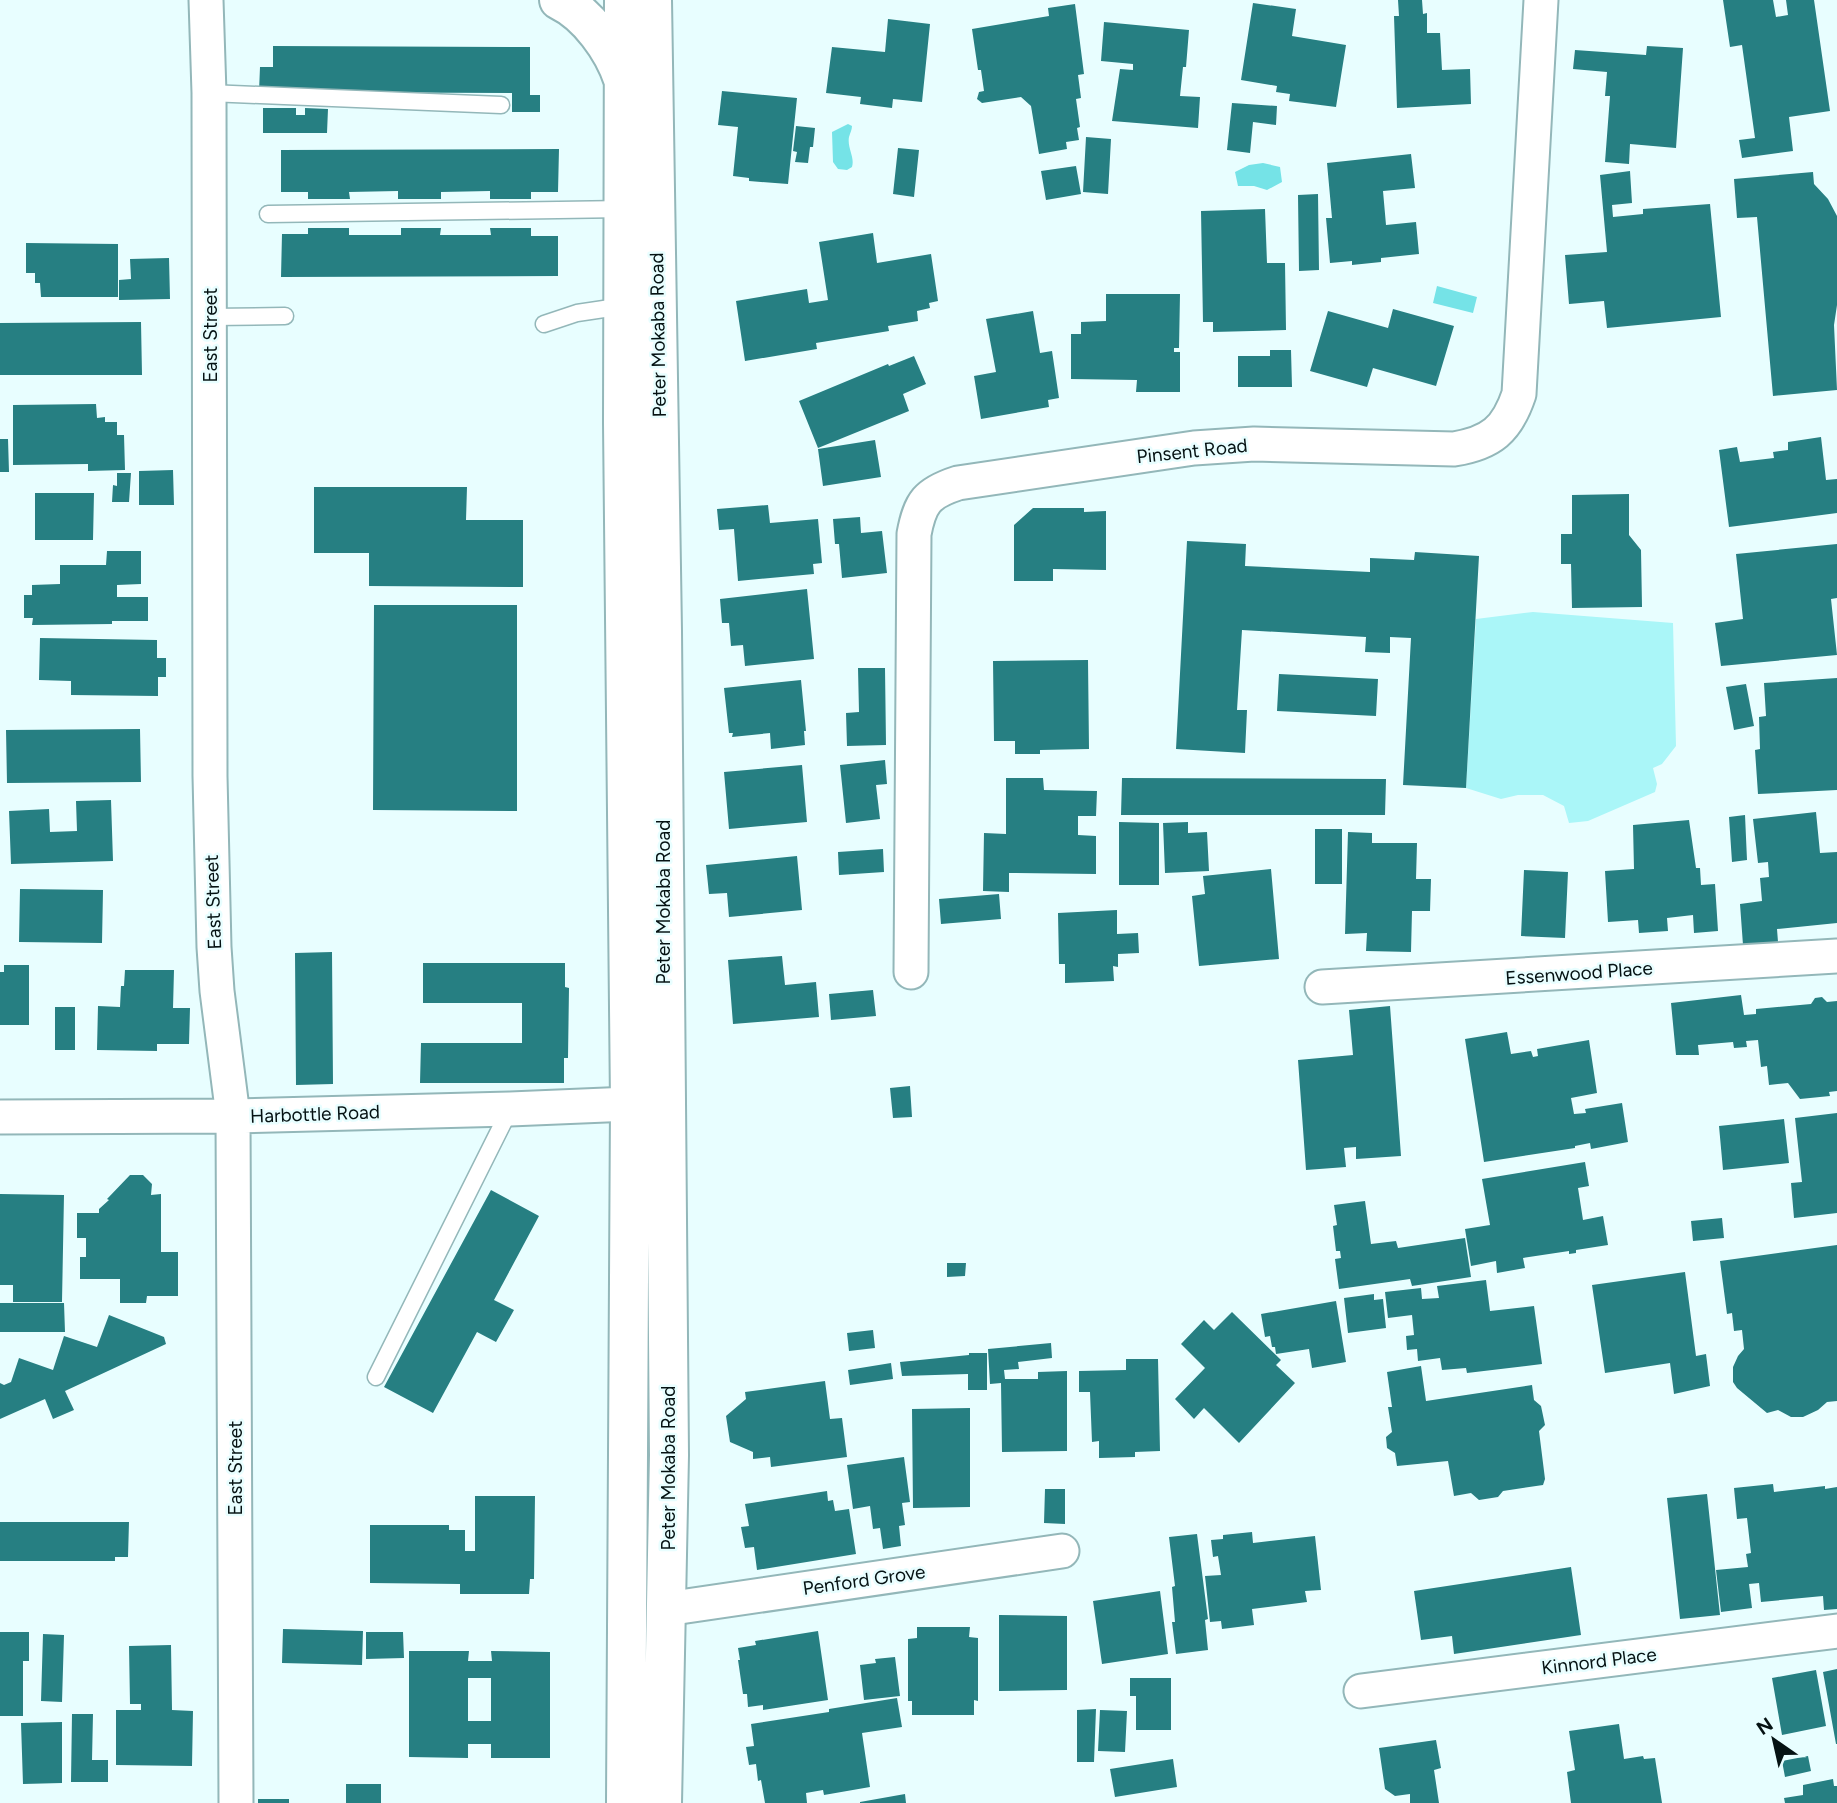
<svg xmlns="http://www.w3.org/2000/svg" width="1837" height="1803" font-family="Figtree,sans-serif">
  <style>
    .green { fill: #aaf6f8 }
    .water { fill: #75e3e7 }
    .building { fill: #267f82; fill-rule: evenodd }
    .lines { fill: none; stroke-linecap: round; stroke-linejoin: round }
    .service-casing { stroke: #93b7b9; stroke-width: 19 }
    .minor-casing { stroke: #93b7b9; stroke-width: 37 }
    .tertiary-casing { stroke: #93b7b9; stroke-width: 42 }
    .service { stroke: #fff; stroke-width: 16 }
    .minor { stroke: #fff; stroke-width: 33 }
    .tertiary { stroke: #fff; stroke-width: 38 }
    .labels { text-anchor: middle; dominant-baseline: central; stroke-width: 5; stroke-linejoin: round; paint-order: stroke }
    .street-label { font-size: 19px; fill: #051213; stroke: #e8feff }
  </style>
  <rect width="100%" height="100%" fill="#e8feff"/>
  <path class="green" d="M1533,612L1673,623L1676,746L1662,764L1653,768L1657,784L1655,792L1588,821L1569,823L1564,806L1543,795H1518L1501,799L1466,788L1476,619Z"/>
  <path class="water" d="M848,124L852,126C852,130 850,133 849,137C847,148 855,157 852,167L847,170L838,169L833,162L832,132Z
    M1263,163L1280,167L1282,182L1267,190L1254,186H1238L1235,172L1249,165Z
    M1437,286L1477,297L1473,313L1433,303Z"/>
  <path class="building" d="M1398,0H1422L1423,14L1427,13V33H1440L1442,70L1470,69L1471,104L1397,108L1394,16H1399Z
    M1723,0H1773L1776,17L1788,15L1786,0H1814L1830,111L1789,117L1793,151L1742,158L1739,140L1755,138L1742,45L1730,47Z
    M1253,3L1296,9L1292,36L1346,45L1336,107L1289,101L1290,94L1276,92L1277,86L1241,80Z
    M1075,4L1084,74L1078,75L1081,98L1076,99L1080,127L1077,128L1079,140L1066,142L1067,149L1039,154L1031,106L1021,97L982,103L977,99L979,92L984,91L981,70H978L972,29L1049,16L1048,8Z
    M888,19L930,24L922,102L893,99L892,108L860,104L861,97L826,93L832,47L885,52Z
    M1104,22L1189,30L1186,67H1183L1180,96L1200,97L1198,128L1112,121L1120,69L1133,70V64L1101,61Z
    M273,46L530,47V95H540V112H512V93L259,92L260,67H273Z
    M1647,46L1683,48L1676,148L1630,144L1629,164L1605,162L1610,96H1605L1607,72L1573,69L1575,50L1646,55Z
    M722,91L797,98L788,184L749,181V178L733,176L738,127L718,125Z
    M1232,103L1277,106L1276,125L1253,122L1250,153L1227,150Z
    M263,108H296V115H305V108L328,109L327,133H263Z
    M796,126L815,128L813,147H810L808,163L795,162L797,152L793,151Z
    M1086,137L1111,139L1108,194L1083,192Z
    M898,148L919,150L914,197L893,194Z
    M559,149L558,192H531V199H490V191L441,192V199H398V191L349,192L350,199H308V192H281V150Z
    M1411,154L1415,188L1383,191L1386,225L1416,222L1419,254L1381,258V262L1352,265V261L1330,263L1326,218H1332L1327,163Z
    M1076,166L1081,194L1046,200L1041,171Z
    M1630,171L1632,203L1612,205L1613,217L1643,214V209L1710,204L1721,317L1607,328L1604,301L1569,304L1565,255L1607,252L1600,175Z
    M1813,172L1814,184L1828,199L1837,216V305L1834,325L1837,390L1773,396L1757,217L1737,218L1734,179Z
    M1318,194L1319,270L1299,271L1298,195Z
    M1265,209L1267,263H1285L1286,330L1213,332V322H1203L1201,211Z
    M308,228H349V235H401V228H441L440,235H491L490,228H531V236H558V276L281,277L282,234H308Z
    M873,233L877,263L931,254L938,301L929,303L930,308L917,311L918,321L888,326L889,331L816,343L817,349L745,361L736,301L807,289L809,303L828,300L819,242Z
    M26,243L118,244V297H41L40,283H35V273H26Z
    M169,258L170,299L119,300V280L131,279L130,259Z
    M1106,294H1180L1179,348H1174V352H1180V392H1136L1137,380L1071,379V334H1081V322L1106,321Z
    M1393,309L1454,326L1436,386L1373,368L1367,387L1310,371L1328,311L1388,328Z
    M1033,311L1040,353L1052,351L1059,398L1048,400L1049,407L981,419L974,376L996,372L986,319Z
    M141,322L142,375H0V323Z
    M1270,350H1291L1292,387H1238V356H1270Z
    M914,356L926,384L903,394L909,411L818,448L799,401L888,364L889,366Z
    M96,404L97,418L105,417V422H117V435H124L125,470L88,471V464L13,465V405Z
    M1821,437L1826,480L1837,479V513L1729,527L1719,450L1737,447L1740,462L1774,458L1773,452L1788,450V442Z
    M0,439H8L9,472H0Z
    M875,440L881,477L823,486L818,449Z
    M173,470L174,505H139V471Z
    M117,473H131L129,502H112L113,485L117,486Z
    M314,487H467L466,520H523V587L369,586V553H314Z
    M35,493H94L93,540H35Z
    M1629,494V535L1641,550L1642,607L1572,608L1571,564H1561V534H1572V495Z
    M768,505L770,523L818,519L822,563L813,564L814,574L738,581L734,529L719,530L717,509Z
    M1033,508H1084V512L1106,511V570L1053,569V581H1014V525Z
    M860,517L861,533L882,531L887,573L842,578L839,544H835L833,519Z
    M1187,541L1246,544L1245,566L1370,572V558L1414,560L1415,552L1479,556L1466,788L1403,785L1411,638L1390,637V653L1365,652L1366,637L1242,630L1237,710H1247L1245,753L1176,749Z
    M1837,544V598L1831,599L1837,655L1721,666L1715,623L1743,619L1736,554Z
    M107,551H141V584L117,585V597H148V621H112V624L32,625L33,618H24V595H32V585L60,584V565H106Z
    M807,589L814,659L745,666L743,645L731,646L729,623H722L720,599Z
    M374,605H517V811L373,810Z
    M40,638L157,640V658H166V677H158V696L71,695V681L39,680Z
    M1088,660L1089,749L1040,750V754H1015V741H994L993,661Z
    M858,668H885L886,745L847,746L846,713L859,712Z
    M1279,674L1378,679L1376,716L1277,711Z
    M1837,678V790L1758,794L1755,750L1760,749L1759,717L1766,716L1764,683Z
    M801,680L806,731H804L805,745L771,749L770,733L732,737L733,733H729L724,688Z
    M1746,684L1754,726L1734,730L1726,687Z
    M140,729L141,782L7,783L6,730Z
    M885,760L887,784L876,785L880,819L846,823L840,765Z
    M802,765L807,822L729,829L724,772Z
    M1006,778H1043L1044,790L1097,791L1096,816H1078V835L1096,836V874L1009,873V892L983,891L984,833L1006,834Z
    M1122,778L1386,779L1385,815H1121Z
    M111,800L113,861L11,864L9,811L49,809L50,832L77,831L76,801Z
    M1816,812L1820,853L1837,852V923L1777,929L1778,942L1743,945L1740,904L1762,901L1760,878L1769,877L1768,862L1758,863L1753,819Z
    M1745,815L1747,860L1732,862L1729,817Z
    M1689,820L1696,868H1700L1701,885L1715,884L1718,931L1694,933L1693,915L1667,918L1668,931L1639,933L1638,920L1608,922L1605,871L1634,869L1633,825Z
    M1119,822L1159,823V885H1119Z
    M1188,822V833L1207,832L1209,871L1165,873L1163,823Z
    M1315,829H1342V884H1315Z
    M1348,832L1372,833V843H1417L1416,879H1431L1430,911H1412L1411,952L1366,951L1367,933L1345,934Z
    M883,849L884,872L839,875L838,852Z
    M797,856L802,910L729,917L727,893L709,894L706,865Z
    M1271,869L1279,959L1199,966L1192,896L1205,894L1203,876Z
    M1524,870L1568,872L1565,938L1521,936Z
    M20,889L103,890L102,943L19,942Z
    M999,894L1001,919L941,924L939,899Z
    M1117,910V934L1138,933L1139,953L1118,954V967L1113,966L1114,981L1065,983V964H1059L1058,913Z
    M332,952L333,1084L296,1085L295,953Z
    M782,956L785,985L816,982L819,1017L733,1024L728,960Z
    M423,963H565V987L569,988L568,1058H564V1083H420L421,1043H522V1003H423Z
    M4,965H29V1025H0V972H4Z
    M125,970H174L173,1008H190L189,1044H157V1051L97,1050L98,1006L120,1007L121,986H124Z
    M873,990L876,1016L831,1020L829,994Z
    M1741,995L1744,1015L1756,1014V1009L1811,1004L1815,998L1822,997L1827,1002L1837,1001V1091L1829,1092L1830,1096L1800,1099L1788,1083L1769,1085L1767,1066L1761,1067L1758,1040L1746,1041L1747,1047L1734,1048L1733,1042L1698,1045L1699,1055H1676L1671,1003Z
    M1390,1006L1401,1156L1356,1159V1147L1344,1148L1346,1167L1306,1170L1298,1060L1353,1055L1349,1010Z
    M55,1007H75V1050H55Z
    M1507,1032L1511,1054L1531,1051L1533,1057L1538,1056L1537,1049L1589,1040L1597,1093L1571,1098L1574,1114L1586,1113L1585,1109L1622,1103L1628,1142L1591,1149L1590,1143L1575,1146V1148L1484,1162L1465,1039Z
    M910,1086L912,1117L893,1118L890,1088Z
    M1837,1113V1213L1794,1218L1791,1183L1802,1182L1795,1118Z
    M1784,1119L1789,1163L1723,1170L1719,1126Z
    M1585,1162L1589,1186L1578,1188L1583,1220L1603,1216L1608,1245L1576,1250V1253L1569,1254V1251L1523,1258L1525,1268L1497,1273L1496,1261L1471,1266L1465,1229L1490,1225L1482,1179Z
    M130,1175H143L152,1184L151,1195L161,1194V1252H178V1296H147L146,1303H120V1279H80V1257H86V1238H77V1213H99V1209L109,1200L107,1199Z
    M491,1190L539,1216L494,1300L514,1310L496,1342L477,1332L433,1413L384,1387Z
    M0,1194L64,1195L62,1302H13V1285H0Z
    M1365,1201L1371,1244L1396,1241L1398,1248L1465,1238L1471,1277L1412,1286L1410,1279L1339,1289L1335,1259L1341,1258L1340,1251H1336L1333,1226L1337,1225L1334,1205Z
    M1722,1218L1724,1238L1693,1241L1691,1221Z
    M1837,1245V1401L1827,1402L1818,1410L1803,1417H1791L1778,1410L1767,1413L1737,1388L1733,1382V1367L1738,1356L1744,1349L1742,1330L1734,1331L1732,1313L1727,1314L1720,1261Z
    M947,1263H966L965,1276L947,1277Z
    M1685,1272L1696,1356L1706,1354L1710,1386L1674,1394L1670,1363L1605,1373L1592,1285Z
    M1486,1280L1490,1311L1534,1306L1542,1364L1467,1373L1466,1368L1442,1370L1440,1358L1418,1361L1417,1349L1407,1350L1406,1336L1414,1335L1412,1315L1388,1318L1385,1292L1421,1288L1422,1299L1439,1298L1437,1286Z
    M1374,1294V1300L1383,1299L1386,1328L1348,1333L1344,1298Z
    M1336,1301L1346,1362L1312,1368L1309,1349L1276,1354L1275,1347H1272L1270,1336L1265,1337L1261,1314Z
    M0,1303H64L65,1332H0Z
    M1232,1312L1281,1360L1276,1365L1295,1383L1239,1443L1204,1408L1194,1419L1175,1399L1205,1368L1181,1344L1204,1320L1214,1330Z
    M109,1315L164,1337L166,1344L65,1391L74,1410L53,1419L45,1399L0,1419V1383L4,1385L11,1382L19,1358L53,1370L64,1336L97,1347Z
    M873,1330L875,1348L849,1351L847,1333Z
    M1051,1343L1052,1358L1018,1362L1019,1369L1004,1370L1005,1379H1038V1372L1067,1371V1451L1002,1452L1001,1383L990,1384L988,1349Z
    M969,1353H987V1390H968V1374L902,1376L900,1362L969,1355Z
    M1126,1359H1158L1160,1451L1135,1452V1457L1099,1458V1441L1092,1442L1090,1392H1079V1371L1126,1370Z
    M891,1363L893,1379L850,1385L848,1370Z
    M1421,1366L1426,1401L1532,1385L1534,1400L1541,1406L1545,1425L1539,1431L1545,1479L1543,1485L1503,1491L1498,1497L1479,1500L1471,1493L1454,1496L1448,1461L1397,1466L1395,1453L1387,1448L1386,1437L1392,1432L1388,1407H1392L1387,1372Z
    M825,1381L830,1419L842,1418L847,1457L771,1467L770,1457L753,1459V1452L730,1442L726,1416L746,1399L745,1392Z
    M970,1408V1507L913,1508L912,1409Z
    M904,1457L910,1502L902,1503L905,1525L899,1526L901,1546L883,1549L880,1528L873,1529L870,1506L853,1509L847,1465Z
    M1773,1484L1774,1492L1825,1486V1489L1837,1487V1609L1824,1610L1823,1596L1761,1602L1759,1583L1749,1584L1752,1608L1721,1612L1716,1570L1748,1567L1746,1554L1751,1553L1747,1518L1737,1519L1734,1488Z
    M1045,1489H1065V1524L1044,1523Z
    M827,1491L828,1501L833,1500L835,1511L849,1509L856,1554L757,1570L754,1547L745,1548L741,1527L749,1526L745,1504Z
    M1707,1494L1720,1615L1680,1619L1667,1498Z
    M475,1496H535L534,1579H530L529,1594H460V1584L370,1583V1525H449V1530H465V1551H475Z
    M0,1522H129L128,1557H115V1561H0Z
    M1252,1532L1253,1543L1315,1536L1321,1590L1305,1591L1307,1602L1252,1609L1254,1625L1222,1629L1221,1621L1210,1622L1205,1576L1221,1575L1218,1556L1213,1557L1211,1540L1223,1539V1535Z
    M1197,1534L1208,1619L1205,1620L1208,1650L1176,1654L1172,1622H1175L1172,1587L1175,1586L1169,1537Z
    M1571,1567L1581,1635L1454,1654L1452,1636L1421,1640L1414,1591Z
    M1160,1591L1168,1654L1102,1664L1093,1601Z
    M999,1615L1067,1616V1690L999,1691Z
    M917,1627H970L969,1637L978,1638V1701L974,1700V1715H912V1701H908V1639L917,1638Z
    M283,1629L363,1631L362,1665L282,1663Z
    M818,1631L828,1700L763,1710V1705L748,1707L747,1694H743L738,1660H740L738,1648L756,1645L755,1641Z
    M0,1632H29V1661H23V1716H0Z
    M366,1632H403L404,1658L366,1659Z
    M43,1634L64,1635L62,1702L41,1701Z
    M171,1645L172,1710L193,1711L192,1766L116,1765V1710H141V1704H130L129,1646Z
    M409,1651H469L468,1661H492L491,1651L550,1652V1758H491V1744H468V1758L409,1757ZM468,1678H491V1721H468Z
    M895,1657L900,1696L864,1700L860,1665L876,1663L875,1659Z
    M1837,1669V1744H1836L1823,1672Z
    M1816,1670L1826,1726L1782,1735L1772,1678Z
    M1130,1678H1171V1730H1136V1696H1130Z
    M897,1698L902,1727L862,1733L870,1787L824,1795L823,1790L806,1793L807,1803H765L761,1780L758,1781L756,1764L749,1765L746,1747L754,1746L751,1724L829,1712V1709Z
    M1096,1709L1094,1762H1077V1710Z
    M1100,1710L1127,1711L1125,1752L1098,1751Z
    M72,1714H93L92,1760H108V1782H71Z
    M62,1722V1783L23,1784L21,1723Z
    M1619,1724L1624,1759L1643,1756L1644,1759L1655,1758L1662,1803H1571L1567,1772L1575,1770L1569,1731Z
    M1436,1740L1441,1768L1434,1770L1439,1803H1410V1794L1395,1796L1385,1789L1379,1748Z
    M1808,1756L1811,1771L1785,1777L1782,1761Z
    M1173,1759L1177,1787L1115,1797L1110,1769Z
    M1833,1779L1834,1786H1837V1803H1785L1784,1798L1803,1795V1785Z
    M346,1784H381V1803H346Z
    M905,1794L906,1803H860V1802Z
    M258,1799H289V1803H258Z"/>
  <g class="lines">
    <defs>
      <path id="service" d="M209,93L501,105
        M268,214L625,209
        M210,317L285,316
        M544,324L577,313L624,306
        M376,1377L510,1109"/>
      <path id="minor" d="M206,0L209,93L210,776L214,947L217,991L233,1116L236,1803
        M911,972L914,534C920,502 927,493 958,483L1194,448L1254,444L1454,449C1491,443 1507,430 1519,394L1541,0
        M1322,987L1837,956
        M0,1117L233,1116L510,1109L630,1104
        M666,1609L1062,1551
        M1361,1691L1837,1631"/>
      <path id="tertiary" d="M559,0C588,14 613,49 623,79
        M624,0L623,423L630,1104L626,1803
        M652,0L662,631L669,1455L662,1803"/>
    </defs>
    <use href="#service" class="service-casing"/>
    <use href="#minor" class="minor-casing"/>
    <use href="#tertiary" class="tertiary-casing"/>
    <use href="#service" class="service"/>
    <use href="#minor" class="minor"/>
    <use href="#tertiary" class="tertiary"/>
  </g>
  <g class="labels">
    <g class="street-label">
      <text transform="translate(210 335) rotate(-90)">East Street</text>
      <text transform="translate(658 335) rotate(-91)">Peter Mokaba Road</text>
      <text transform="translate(1192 451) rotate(-6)">Pinsent Road</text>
      <text transform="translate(213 902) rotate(-92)">East Street</text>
      <text transform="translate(663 902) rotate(-90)">Peter Mokaba Road</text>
      <text transform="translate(1579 973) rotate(-4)">Essenwood Place</text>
      <text transform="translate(315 1114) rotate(-2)">Harbottle Road</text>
      <text transform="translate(235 1468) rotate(-90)">East Street</text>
      <text transform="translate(668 1468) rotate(-90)">Peter Mokaba Road</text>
      <text transform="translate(864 1580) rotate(-8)">Penford Grove</text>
      <text transform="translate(1599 1661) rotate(-7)">Kinnord Place</text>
    </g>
  </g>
  <g transform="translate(1774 1740) rotate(326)" stroke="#e8feff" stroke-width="5" paint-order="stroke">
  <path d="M0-5L12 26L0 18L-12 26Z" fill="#051213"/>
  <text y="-10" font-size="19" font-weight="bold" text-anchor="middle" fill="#051213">N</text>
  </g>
</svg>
